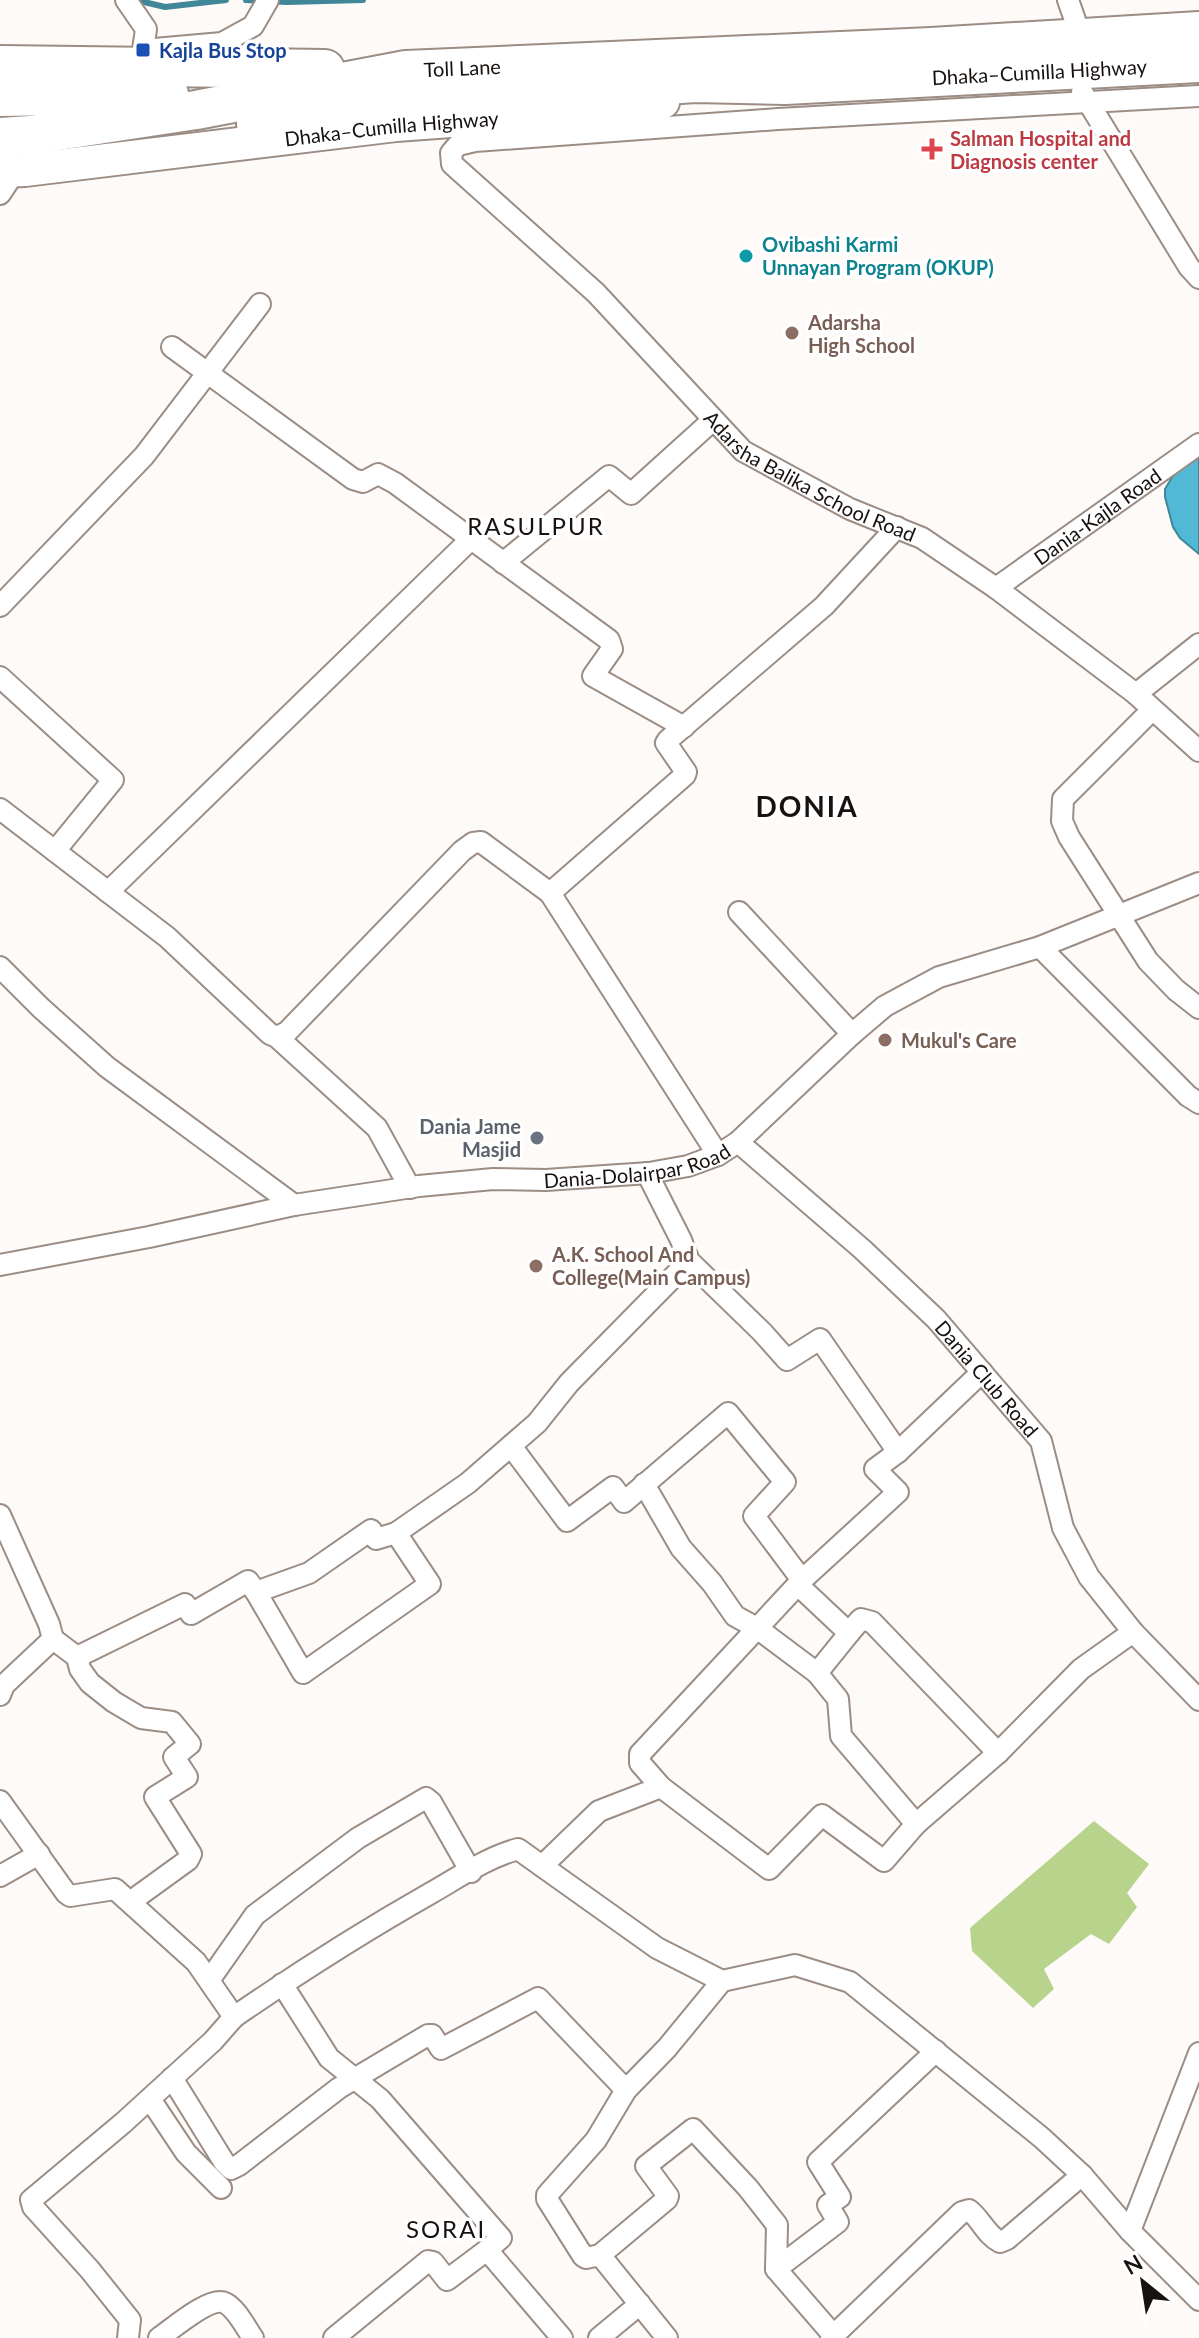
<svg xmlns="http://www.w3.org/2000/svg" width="1199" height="2338" font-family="Lato,sans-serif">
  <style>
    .green { fill: #b7d38c }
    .water { fill: #51b9d6; stroke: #40879a; stroke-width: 2 }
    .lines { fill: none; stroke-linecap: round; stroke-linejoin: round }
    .stream { stroke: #40879a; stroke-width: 6 }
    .street-casing { stroke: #9c8d84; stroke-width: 24 }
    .primary-casing { stroke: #9c8d84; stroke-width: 36 }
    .highway-casing { stroke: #9c8d84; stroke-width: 42 }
    .street { stroke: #fff; stroke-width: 20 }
    .primary { stroke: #fff; stroke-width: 32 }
    .highway { stroke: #fff; stroke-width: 38 }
    .transit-dot { fill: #1a4fb4; stroke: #fff; stroke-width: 3 }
    .health-dot { fill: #e0444e; stroke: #fff; stroke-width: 3 }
    .culture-dot { fill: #0f9aa8; stroke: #fff; stroke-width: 3 }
    .education-dot { fill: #8d6e63; stroke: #fff; stroke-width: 3 }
    .worship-dot { fill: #6b7280; stroke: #fff; stroke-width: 3 }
    .labels { text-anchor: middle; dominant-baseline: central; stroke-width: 7; stroke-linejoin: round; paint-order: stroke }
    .transit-label { font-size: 20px; font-weight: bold; fill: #164399; stroke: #fff; text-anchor: start }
    .street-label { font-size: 20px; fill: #17120f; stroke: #fff }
    .health-label { font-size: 20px; font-weight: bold; fill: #be3a42; stroke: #fff; text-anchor: start }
    .culture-label { font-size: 20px; font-weight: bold; fill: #0d838f; stroke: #fff; text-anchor: start }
    .education-label { font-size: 20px; font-weight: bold; fill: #785e54; stroke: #fff; text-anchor: start }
    .worship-label { font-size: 20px; font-weight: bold; fill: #5b616d; stroke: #fff; text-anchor: end }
    .quarter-label { font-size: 24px; letter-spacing: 2px; fill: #17120f; stroke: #fff }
    .district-label { font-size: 28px; font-weight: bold; letter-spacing: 2px; fill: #17120f; stroke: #fff }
  </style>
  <rect width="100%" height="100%" fill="#fdfaf8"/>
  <path class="green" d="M1094,1821L1149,1864L1127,1893L1137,1907L1109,1944L1091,1934L1044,1969L1054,1989L1033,2008L972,1951L970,1928Z"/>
  <path class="water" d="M1199,456V554L1180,538L1173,527L1165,497V489L1171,479L1182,465Z"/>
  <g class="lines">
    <path class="stream" d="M136,0L165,7L226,0
      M246,0L287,2L363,0"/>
    <defs>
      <g id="street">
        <path d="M126,0L146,29L143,50L222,43L253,26L268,0"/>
        <path d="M1068,0L1075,20"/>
        <path d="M1082,92L1189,267L1199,278"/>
        <path id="s1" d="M1199,96L778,119L475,141L458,145L451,153L452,164L596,293L743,451L850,509L922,538L996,588L1136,694L1199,751"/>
        <path d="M0,194L16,170"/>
        <path d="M172,347L353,479L363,482L378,474L395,483L609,640L612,649L593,676L684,727"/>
        <path d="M503,563L609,476L631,494L713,420"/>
        <path id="s2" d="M996,588L1199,444"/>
        <path d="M0,606L144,456L260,304"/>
        <path d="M0,677L113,780L55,851"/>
        <path d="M1136,694L1199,644"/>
        <path d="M1152,710L1063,799L1062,821L1069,837L1148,961L1176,990L1199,1008"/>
        <path d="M0,809L167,937L270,1034L277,1037L377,1128L410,1188"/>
        <path d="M108,892L471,539"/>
        <path d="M550,893L685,775L686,772L666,743L668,740L824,606L897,527"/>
        <path d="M739,912L852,1034"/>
        <path d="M1040,947L1188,1096L1199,1103"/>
        <path d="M0,967L41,1008L107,1067L294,1205"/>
        <path d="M277,1037L287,1032L462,851L473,843L481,842L550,893L718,1155"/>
        <path id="s3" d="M738,1142L862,1249L936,1319L1041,1441L1063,1528L1089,1577L1133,1632L1199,1700"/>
        <path d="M647,1173L681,1240L689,1261L762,1332L787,1360L820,1339L898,1452"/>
        <path id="s4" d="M0,1265L149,1237L294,1205L419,1186L493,1179L546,1180L649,1173L688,1166L718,1155L738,1142L852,1034L885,1006L939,977L1040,947L1199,883"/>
        <path d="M511,1446L567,1521L613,1487L624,1502L728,1413L785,1482L754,1516L802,1580L898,1492L875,1469L898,1452L982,1372"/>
        <path d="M644,1484L681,1548L712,1583L735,1616L757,1628L817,1673L859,1621"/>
        <path d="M0,1515L49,1624L53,1639L4,1685L0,1695"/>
        <path d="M798,1585L849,1633L861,1619L872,1622L998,1753"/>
        <path d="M256,1592L303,1673L430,1584L396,1533"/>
        <path d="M53,1639L77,1657L80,1669L90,1683L114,1702L141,1718L172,1722L190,1744L174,1757L187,1777L155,1797L191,1854L188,1860L130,1902"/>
        <path d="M77,1657L185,1604L191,1614L248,1581L256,1592L309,1573L371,1530L376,1539L396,1533L468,1483L537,1423L569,1383L689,1261"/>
        <path d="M817,1673L838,1699L841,1736L916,1824"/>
        <path d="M661,1787L640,1763V1754L802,1580"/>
        <path d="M0,1801L66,1893L70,1896L115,1889L196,1962L234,2017L213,2041L123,2123L31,2200L33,2207L90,2270L130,2320L128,2338"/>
        <path d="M542,1866L599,1811L661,1787L769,1869L822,1815L884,1861L916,1824L998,1753L1081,1669L1133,1632"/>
        <path d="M0,1876L39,1854"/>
        <path d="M210,1979L255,1915L358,1838L426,1798L431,1802L471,1872"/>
        <path d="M282,1984L329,2058L380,2099L501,2238L487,2250L562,2338"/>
        <path d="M234,2017C298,1973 364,1931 431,1893C459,1877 486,1858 518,1849L657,1948L722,1981L795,1965L850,1982L1042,2138L1082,2175L1130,2231L1199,2300"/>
        <path d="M172,2078L224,2162L231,2169L239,2165L339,2088L428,2035H432L441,2049L538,1998L626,2090"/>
        <path d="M150,2099L186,2153L221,2188"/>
        <path d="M1130,2231L1199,2053"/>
        <path d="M600,2255L586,2258L583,2256L547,2199V2195L596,2140L626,2090L667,2048L722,1981"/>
        <path d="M776,2269L838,2222L828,2205L840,2197L818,2162L936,2051"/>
        <path d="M159,2338C172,2329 210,2296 225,2303C236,2308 246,2328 253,2338"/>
        <path d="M334,2338L428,2261L433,2262L447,2280L487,2250"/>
        <path d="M599,2338L640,2304"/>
        <path d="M667,2338L600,2255L667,2199L668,2196L646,2166L693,2129L748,2188L777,2225L776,2269L834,2336"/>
        <path d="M831,2338L962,2212L969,2210C981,2219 986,2235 1000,2242L1007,2239L1082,2175"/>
      </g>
      <g id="primary">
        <path id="s5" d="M0,171L25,170L396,125L586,111L663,102"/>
      </g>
      <g id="highway">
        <path d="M0,65L325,69"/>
        <path d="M0,97L169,94"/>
        <path id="s6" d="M256,124L366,106L695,83L785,85L1199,63"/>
        <path id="s7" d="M0,137L31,135L196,110L406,70L931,47L1199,31"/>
      </g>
    </defs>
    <use href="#street" class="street-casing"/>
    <use href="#primary" class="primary-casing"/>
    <use href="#highway" class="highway-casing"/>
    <use href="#street" class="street"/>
    <use href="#primary" class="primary"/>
    <use href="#highway" class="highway"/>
  </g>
  <rect class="transit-dot" x="135" y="42" width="16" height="16" rx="4"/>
  <path class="health-dot" d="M928 137h8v8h8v8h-8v8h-8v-8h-8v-8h8z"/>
  <circle class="culture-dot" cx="746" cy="256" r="8"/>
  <g class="education-dot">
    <circle cx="792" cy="333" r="8"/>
    <circle cx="885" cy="1040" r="8"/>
    <circle cx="536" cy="1266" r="8"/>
  </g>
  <circle class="worship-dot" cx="537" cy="1138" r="8"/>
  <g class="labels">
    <g class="transit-label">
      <text x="159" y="50">Kajla Bus Stop</text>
    </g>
    <g class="street-label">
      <text stroke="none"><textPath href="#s7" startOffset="468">Toll Lane</textPath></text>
      <text stroke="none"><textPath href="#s6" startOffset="786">Dhaka–Cumilla Highway</textPath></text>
      <text stroke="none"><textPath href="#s5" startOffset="394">Dhaka–Cumilla Highway</textPath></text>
      <text stroke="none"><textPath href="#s1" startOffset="1244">Adarsha Balika School Road</textPath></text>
      <text stroke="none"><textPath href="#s2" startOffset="124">Dania-Kajla Road</textPath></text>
      <text stroke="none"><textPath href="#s4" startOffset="646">Dania-Dolairpar Road</textPath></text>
      <text stroke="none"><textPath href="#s3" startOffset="344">Dania Club Road</textPath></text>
    </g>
    <g class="health-label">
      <text x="950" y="138">Salman Hospital and<tspan x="950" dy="23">Diagnosis center</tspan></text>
    </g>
    <g class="culture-label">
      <text x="762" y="244">Ovibashi Karmi<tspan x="762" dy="23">Unnayan Program (OKUP)</tspan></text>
    </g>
    <g class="education-label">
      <text x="808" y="322">Adarsha<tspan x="808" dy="23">High School</tspan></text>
      <text x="901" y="1040">Mukul's Care</text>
      <text x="552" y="1254">A.K. School And<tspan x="552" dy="23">College(Main Campus)</tspan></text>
    </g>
    <g class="worship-label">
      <text x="521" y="1126">Dania Jame<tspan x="521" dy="23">Masjid</tspan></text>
    </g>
    <g class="quarter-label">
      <text x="536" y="525">RASULPUR</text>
      <text x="446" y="2228">SORAI</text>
    </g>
    <g class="district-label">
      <text x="807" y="806">DONIA</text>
    </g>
  </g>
  <g transform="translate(1143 2282) rotate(330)" stroke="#ffffff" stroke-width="6" paint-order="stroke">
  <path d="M0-6L14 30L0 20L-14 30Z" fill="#17120f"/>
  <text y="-12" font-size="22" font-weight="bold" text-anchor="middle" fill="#17120f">N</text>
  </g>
</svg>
